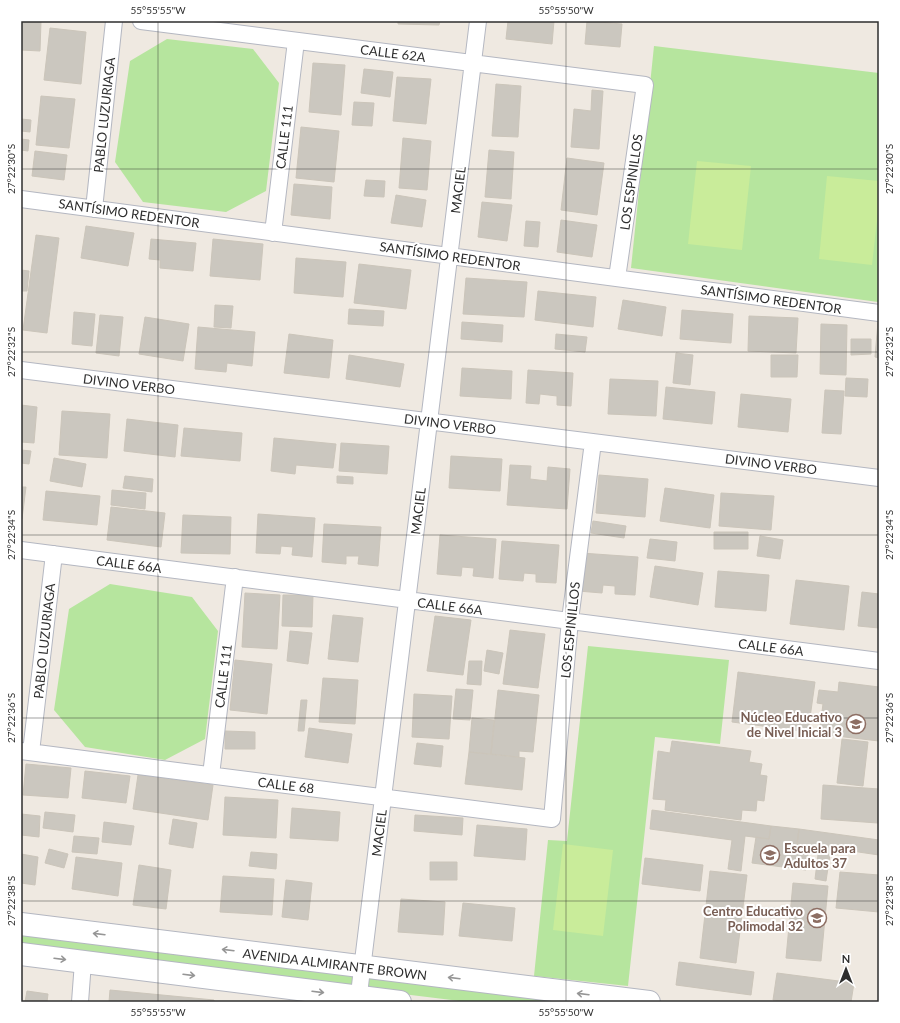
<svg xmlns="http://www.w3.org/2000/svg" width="900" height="1023" font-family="Lato,sans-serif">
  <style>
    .green { fill: #b6e59e }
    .pitch { fill: #c9ec9a }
    .building { fill: #cbc7bf; stroke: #cbc5ba }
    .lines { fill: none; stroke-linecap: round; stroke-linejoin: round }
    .street-casing { stroke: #b4b7c1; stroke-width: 18 }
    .secondary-casing { stroke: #b4b7c1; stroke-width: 24 }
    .street { stroke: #fff; stroke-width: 16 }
    .secondary { stroke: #fff; stroke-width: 22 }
    .oneway { stroke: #969696 }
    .ticks { fill: none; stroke: #2e2e2e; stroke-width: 1; stroke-opacity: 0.45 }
    .labels { text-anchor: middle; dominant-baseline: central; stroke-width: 4; stroke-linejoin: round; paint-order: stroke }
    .street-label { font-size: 13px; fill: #2e2e2e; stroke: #fff }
    .education-label { font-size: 13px; font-weight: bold; fill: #785e54; stroke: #fff; text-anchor: end }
    .neatline { fill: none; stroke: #2e2e2e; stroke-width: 1.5 }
    .ticks-label { font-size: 10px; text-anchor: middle; fill: #2e2e2e }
  </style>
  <rect width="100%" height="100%" fill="#efe9e1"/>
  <path class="green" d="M167,39L253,49L279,83L266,191L226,212L143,202L115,162L130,61Z
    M654,46L879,73L878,302L631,268Z
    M110,584L192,597L218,631L205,739L165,760L85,747L54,710L69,609Z
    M588,646L729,660L720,744L655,737L628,986L534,976L548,840L567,841Z
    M21,935L567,1002H468L21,947Z"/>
  <path class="pitch" d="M697,161L751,166L742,250L688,244Z
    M827,176L879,181V202L872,265L819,259Z
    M563,844L613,850L603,936L553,930Z"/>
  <path class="building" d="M22,21H41L40,51L21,50Z
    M398,21H440L439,25L398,24Z
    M508,21H554L552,44L506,39Z
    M587,21L622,24L620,47L585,44Z
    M50,28L86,32L81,84L44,80Z
    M313,63L345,65L341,115L309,112Z
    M364,69L393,72L390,97L361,93Z
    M397,77L431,79L426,124L393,121Z
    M496,84L521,86L518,137L492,136Z
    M592,90L603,91L599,149L571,147L574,109L591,111Z
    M41,96L75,99L69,148L36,145Z
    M354,102L374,103L372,126L352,125Z
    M21,119L31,120L30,132L21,131Z
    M301,127L339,131L334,182L296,178Z
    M403,138L431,141L427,190L399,188Z
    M21,139L29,140L28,151L21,150Z
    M489,150L514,152L511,199L485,197Z
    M35,151L67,155L64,180L32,176Z
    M567,158L604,163L597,215L561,210Z
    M366,180L385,181L384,197L364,196Z
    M294,184L332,187L330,219L291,215Z
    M396,195L426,200L422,227L391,223Z
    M482,202L512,205L507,241L478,237Z
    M561,220L597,225L592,257L557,252Z
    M526,221L540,222L538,247L524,246Z
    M86,226L134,233L128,266L81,258Z
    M36,235L59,238L47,333L23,330Z
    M151,239L196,243L193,271L160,268V260L149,259Z
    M213,239L263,244L260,280L210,276Z
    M296,258L346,262L343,297L294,293Z
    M359,264L411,270L406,309L354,303Z
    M21,270L29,271L27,291H21Z
    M466,278L527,282L524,317L463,314Z
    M538,291L596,297L593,327L535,320Z
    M623,300L666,307L662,336L618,329Z
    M215,305L233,306L231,328L214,327Z
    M349,309L384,311L383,326L348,324Z
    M682,310L733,314L731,343L680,339Z
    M74,312L95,314L92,346L72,344Z
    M100,315L123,317L119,356L96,353Z
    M749,316L798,318L796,353L748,351Z
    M145,317L189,324L183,361L139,354Z
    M462,322L503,325L502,342L461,339Z
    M878,322H879V358L875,357Z
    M821,324L847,325L846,375L820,374Z
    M198,327L255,332L252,366L227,363L226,372L195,369Z
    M289,334L333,340L329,378L284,373Z
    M556,334L587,337L585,352L555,349Z
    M851,339H871V354L851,355Z
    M676,353L693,355L690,385L673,383Z
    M349,355L404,364L400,387L346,379Z
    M771,355H798L797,377H771Z
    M462,368L512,371L511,399L460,396Z
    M528,370L573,373L571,406L557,405V396L540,394L539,404L526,403Z
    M846,378L868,379L867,397L845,396Z
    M610,379L658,381L656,416L608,414Z
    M666,387L715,392L712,424L663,419Z
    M825,390L844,391L841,434L822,433Z
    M741,394L791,399L788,432L738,427Z
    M21,405L37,407L34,443L21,442Z
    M62,411L110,414L107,458L59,455Z
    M127,419L178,425L175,457L124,451Z
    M184,428L242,433L240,461L181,456Z
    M274,438L336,444L333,468L296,465L295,474L271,471Z
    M341,443L389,446L387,474L339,471Z
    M21,450L31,451L29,464L21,463Z
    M451,456L502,459L500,491L449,488Z
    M54,458L86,464L82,487L50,481Z
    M510,465L531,466L530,479L547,481L548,467L570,469L567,509L507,505Z
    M599,475L648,479L645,517L596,513Z
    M125,476L153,479L152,492L123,488Z
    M337,476L353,477V484L337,483Z
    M21,487H26L22,519L21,518Z
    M665,488L714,495L710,528L660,521Z
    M112,490L146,493L145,509L111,505Z
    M46,491L100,496L97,525L43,520Z
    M721,493L774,496L771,530L719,526Z
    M111,507L165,513L161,547L107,540Z
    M258,514L315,518L312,557L292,555L293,547L281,546L280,554L256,553Z
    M183,515L231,517L230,554L181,553Z
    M593,521L626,526L624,538L591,533Z
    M324,524L381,527L378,566L358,564L359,556H346V564L322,562Z
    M714,532H748V549H714Z
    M440,535L496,539L493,578L473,576L474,568L462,567L461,576L437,574Z
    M760,536L783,540L780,559L757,556Z
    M650,539L677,542L675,561L647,558Z
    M502,541L559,545L556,583L536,582V574L524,573L523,581L499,579Z
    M581,553L638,557L635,595L615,594V586L603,585L602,593L578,591Z
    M655,566L703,573L698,605L650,597Z
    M718,571L769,575L766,611L715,607Z
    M796,580L849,586L844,630L790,624Z
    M862,592L879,594V628L858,626Z
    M245,593L280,595L277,649L242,647Z
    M283,595H313L312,627L282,626Z
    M333,615L363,618L358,662L328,659Z
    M435,616L471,620L463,675L427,671Z
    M510,630L545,634L538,688L503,684Z
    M290,631L312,633L308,664L287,661Z
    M487,650L503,653L499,674L484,671Z
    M235,660L272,664L267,714L230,710Z
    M469,661H482L481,685L467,684Z
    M738,672L815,682L808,732L732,722Z
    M323,678L358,680L355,724L319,722Z
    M839,682L879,687V741L819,734L823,704L817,703L819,690L838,692Z
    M456,689L473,690L470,720L453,719Z
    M498,690L539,695L533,752L519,751V757L491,754Z
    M414,694L452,696L449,739L412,737Z
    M301,700H307L304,731H298Z
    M472,718L494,720L491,754L469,752Z
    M309,728L352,734L348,763L305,757Z
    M225,731L255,732V749H225Z
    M842,739L868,742L863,786L837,783Z
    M672,741L751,751L749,762L762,764L760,775L767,776L764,801L757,800L756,811L742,810L741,820L665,810L666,800L653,799L658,751L670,753Z
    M417,743L443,746L441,767L414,764Z
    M469,752L525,758L522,790L465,784Z
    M26,764L71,768L68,798L23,795Z
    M85,771L130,776L126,803L82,798Z
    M138,775L213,785L208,820L133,809Z
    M823,785L879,789L878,823L821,819Z
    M225,797L278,800L276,838L223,835Z
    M292,808L340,812L338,841L290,838Z
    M652,810L771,826L769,839L745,836L741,871L728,869L732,840L650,829Z
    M45,812L75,815L73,832L43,828Z
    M21,814L40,816L39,837L21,835Z
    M415,815L463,818L462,835L414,831Z
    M173,819L197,823L193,848L169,844Z
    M104,822L134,826L131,845L102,842Z
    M477,825L527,829L525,860L474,856Z
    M771,826L799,829L797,844L809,846L806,870L752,863L756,837L769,839Z
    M799,829L879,840V855L831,848L826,881L815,879L819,847L797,844Z
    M74,836L99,838L97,854L72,852Z
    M49,849L68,854L64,868L45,863Z
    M251,852L277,854L276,869L249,866Z
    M21,854L38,857L35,885L21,883Z
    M76,857L122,863L118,896L72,889Z
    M645,858L703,865L700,891L642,884Z
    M430,862H457V880H430Z
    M139,865L171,870L166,909L133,905Z
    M710,871L747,875L736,963L700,958Z
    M840,872L879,875V912L836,908Z
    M223,876L274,879L272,915L220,912Z
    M286,880L312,883L308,920L282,917Z
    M793,883L828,886L821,961L786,958Z
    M401,899L445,902L443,935L398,932Z
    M463,903L515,908L512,941L459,936Z
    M679,962L754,972L751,995L676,985Z
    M777,973L854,983L851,1002H792L773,1000Z
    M110,990L214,1000V1002H109Z
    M27,991L48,994L47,1002H25Z"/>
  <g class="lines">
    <defs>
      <path id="street" d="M141,21L645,85L617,278
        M21,199L879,313
        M94,209L114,21
        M273,233L296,41
        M21,370L879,478
        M21,550L879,661
        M21,751L552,819L570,620L593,442
        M31,752L54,554
        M211,775L235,577
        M80,1002L83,962
        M358,1002L478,21"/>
      <path id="secondary" d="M21,924L649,1002
        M21,954L400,1002"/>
    </defs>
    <use href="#street" class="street-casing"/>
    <use href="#secondary" class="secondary-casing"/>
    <use href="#street" class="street"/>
    <use href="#secondary" class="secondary"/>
  </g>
  <defs><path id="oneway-shaft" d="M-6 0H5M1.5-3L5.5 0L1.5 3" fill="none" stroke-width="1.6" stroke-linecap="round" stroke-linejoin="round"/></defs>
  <g class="oneway">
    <use href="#oneway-shaft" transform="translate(99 934) rotate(-173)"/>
    <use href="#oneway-shaft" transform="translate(228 950) rotate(-173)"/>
    <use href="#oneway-shaft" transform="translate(60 959) rotate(7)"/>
    <use href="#oneway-shaft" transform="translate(189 975) rotate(7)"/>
    <use href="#oneway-shaft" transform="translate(454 978) rotate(-173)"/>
    <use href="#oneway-shaft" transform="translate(318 992) rotate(7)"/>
    <use href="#oneway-shaft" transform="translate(583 994) rotate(-173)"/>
  </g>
  <path class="ticks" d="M158,21V1002M566,21V1002M21,169H879M21,352H879M21,535H879M21,718H879M21,901H879"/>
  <defs>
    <symbol id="school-ring" viewBox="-11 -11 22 22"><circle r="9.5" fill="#fff" stroke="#8d6e63" stroke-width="1.5"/><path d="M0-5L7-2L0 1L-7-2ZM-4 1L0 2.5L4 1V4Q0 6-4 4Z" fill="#8d6e63"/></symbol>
  </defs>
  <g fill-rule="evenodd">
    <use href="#school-ring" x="845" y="713" width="22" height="22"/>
    <use href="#school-ring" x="759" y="844" width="22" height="22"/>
    <use href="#school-ring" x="806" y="907" width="22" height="22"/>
  </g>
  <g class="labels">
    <g class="street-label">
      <text transform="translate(393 53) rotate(7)">CALLE 62A</text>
      <text transform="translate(104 115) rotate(-84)">PABLO LUZURIAGA</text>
      <text transform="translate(284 137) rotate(-83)">CALLE 111</text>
      <text transform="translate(631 182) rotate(-82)">LOS ESPINILLOS</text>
      <text transform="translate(458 190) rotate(-83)">MACIEL</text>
      <text transform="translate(129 213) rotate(8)">SANTÍSIMO REDENTOR</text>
      <text transform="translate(450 256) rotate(8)">SANTÍSIMO REDENTOR</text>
      <text transform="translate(771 299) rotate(8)">SANTÍSIMO REDENTOR</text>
      <text transform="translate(129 384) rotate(7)">DIVINO VERBO</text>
      <text transform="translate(450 424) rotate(7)">DIVINO VERBO</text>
      <text transform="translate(771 464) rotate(7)">DIVINO VERBO</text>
      <text transform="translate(418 511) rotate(-83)">MACIEL</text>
      <text transform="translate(129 564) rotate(7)">CALLE 66A</text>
      <text transform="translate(450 606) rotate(7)">CALLE 66A</text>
      <text transform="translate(570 630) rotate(-84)">LOS ESPINILLOS</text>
      <text transform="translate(44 641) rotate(-84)">PABLO LUZURIAGA</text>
      <text transform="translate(771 647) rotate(7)">CALLE 66A</text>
      <text transform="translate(223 676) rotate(-83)">CALLE 111</text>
      <text transform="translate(286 785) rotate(7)">CALLE 68</text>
      <text transform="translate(379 833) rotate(-83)">MACIEL</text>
      <text transform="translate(335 964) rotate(7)">AVENIDA ALMIRANTE BROWN</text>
    </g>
    <g class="education-label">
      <text x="842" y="717">Núcleo Educativo<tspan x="842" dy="15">de Nivel Inicial 3</tspan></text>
      <text x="784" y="848" text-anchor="start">Escuela para<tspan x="784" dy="15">Adultos 37</tspan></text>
      <text x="803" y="911">Centro Educativo<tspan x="803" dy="15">Polimodal 32</tspan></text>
    </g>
  </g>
  <rect width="900" height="1023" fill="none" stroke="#ffffff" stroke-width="44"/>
  <g transform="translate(846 969)" stroke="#ffffff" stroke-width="3" paint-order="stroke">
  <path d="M0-3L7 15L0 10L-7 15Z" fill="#2e2e2e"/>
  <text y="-6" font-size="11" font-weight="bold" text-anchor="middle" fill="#2e2e2e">N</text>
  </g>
  <rect x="22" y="22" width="856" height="979" class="neatline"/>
  <g class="ticks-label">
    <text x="158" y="14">55°55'55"W</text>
    <text x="566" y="14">55°55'50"W</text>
    <text transform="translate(11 169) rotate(-90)" y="4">27°22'30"S</text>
    <text transform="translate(889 169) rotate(-90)" y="4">27°22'30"S</text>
    <text transform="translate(11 352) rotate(-90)" y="4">27°22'32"S</text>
    <text transform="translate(889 352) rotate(-90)" y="4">27°22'32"S</text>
    <text transform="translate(11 535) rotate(-90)" y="4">27°22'34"S</text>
    <text transform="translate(889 535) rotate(-90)" y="4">27°22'34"S</text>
    <text transform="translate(11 718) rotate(-90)" y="4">27°22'36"S</text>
    <text transform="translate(889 718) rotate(-90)" y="4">27°22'36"S</text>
    <text transform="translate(11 901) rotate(-90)" y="4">27°22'38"S</text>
    <text transform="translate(889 901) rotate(-90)" y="4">27°22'38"S</text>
    <text x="158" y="1016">55°55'55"W</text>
    <text x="566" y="1016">55°55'50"W</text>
  </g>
</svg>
